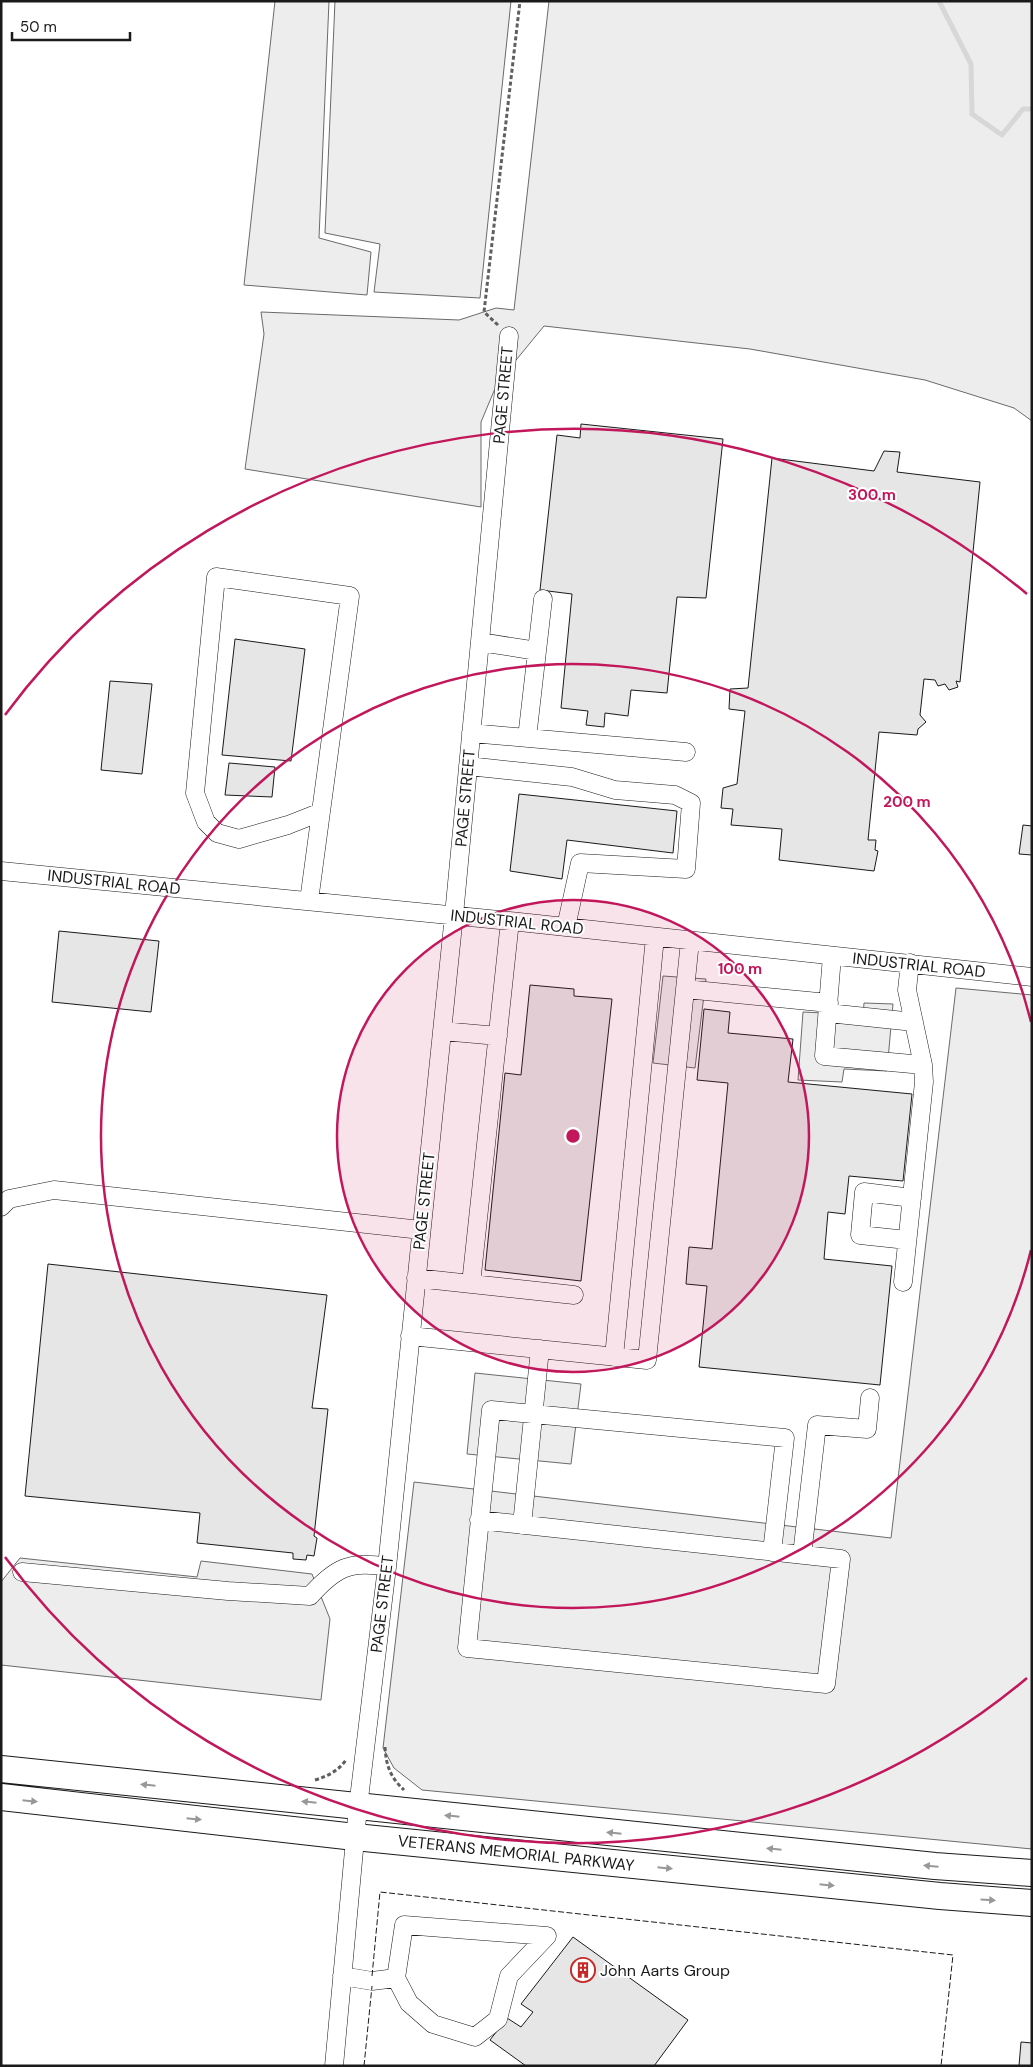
<svg xmlns="http://www.w3.org/2000/svg" width="1033" height="2067" font-family="'DM Sans',sans-serif">
  <style>
    .built { fill: #ededed; stroke: #6a6a6a }
    .lines { fill: none; stroke-linecap: round; stroke-linejoin: round }
    .stream { stroke: #d7d7d7; stroke-width: 5 }
    .building { fill: #e6e6e6; stroke: #1a1a1a }
    .minor-casing { stroke: #1a1a1a; stroke-width: 19 }
    .highway-casing { stroke: #1a1a1a; stroke-width: 28 }
    .path { stroke: #5f5f5f; stroke-width: 3; stroke-dasharray: 4 2.5; stroke-linecap: butt }
    .minor { stroke: #fff; stroke-width: 18 }
    .highway { stroke: #fff; stroke-width: 26 }
    .fence { stroke: #1a1a1a; stroke-width: 1; stroke-dasharray: 6 2.5; stroke-linecap: butt }
    .oneway { fill: #989898 }
    .ring { fill: none; stroke: #c2185b; stroke-width: 2.5 }
    .labels { text-anchor: middle; dominant-baseline: central; stroke-width: 4; stroke-linejoin: round; paint-order: stroke }
    .street-label { font-size: 16px; fill: #1a1a1a; stroke: #fff }
    .poi-label { font-size: 16px; fill: #1a1a1a; stroke: #fff; text-anchor: start }
    .centre { fill: #c2185b; stroke: #fff; stroke-width: 2.5 }
    .ring-label { font-size: 15px; text-anchor: middle; font-weight: bold; fill: #c2185b; stroke: #fff; stroke-width: 4; stroke-linejoin: round; paint-order: stroke }
  </style>
  <rect width="100%" height="100%" fill="#fff"/>
  <path class="built" d="M275,1H329L319,238L371,252L367,295L244,285Z
    M335,1H511L480,298L374,292L380,244L325,233Z
    M549,1H1032V421L1014,408L925,380L750,349L544,326L512,365L494,391L481,422V507L245,469L264,334L261,312L459,320L496,308L514,310Z
    M663,976L706,979L695,1068L653,1063Z
    M956,988L1032,995V1849L422,1790L394,1768L383,1748L414,1482L891,1538Z
    M864,1003L893,1004L887,1071L844,1069L842,1082L798,1080L803,1012L863,1015Z
    M475,1373L581,1384L571,1464L467,1454Z
    M20,1558L197,1577L201,1561L312,1574L330,1619L321,1700L1,1665V1582Z"/>
  <g class="lines">
    <path class="stream" d="M939,1L971,64L972,114L1002,135L1023,109H1032"/>
  </g>
  <path class="building" d="M581,424L723,439L706,598L677,597L667,693L631,690L628,716L605,713L604,727L586,725L588,711L561,708L572,594L540,590L557,435L580,438Z
    M884,451L900,452L897,472L980,482L960,682L956,681L958,687L949,690L945,684L938,686L935,680L924,679L920,715L926,722L918,729L917,735L879,732L868,840H876L875,850L878,851L874,871L779,860L782,829L731,825L733,809L721,808L723,788L737,784L745,711L729,709L730,689L748,688L772,458L874,471Z
    M235,639L305,649L291,761L222,755Z
    M110,681L152,684L142,774L101,770Z
    M229,763L275,767L272,797L225,795Z
    M519,794L677,811L673,853L567,840L562,879L510,871Z
    M1023,825L1032,826V855L1019,854Z
    M59,931L159,941L151,1012L52,1002Z
    M530,985L574,989V996L612,999L581,1281L485,1270L505,1073L521,1075Z
    M704,1009L730,1012L728,1033L793,1039L788,1082L912,1094L903,1181L849,1176L845,1214L828,1212L824,1259L892,1266L880,1385L699,1367L707,1286L686,1284L689,1247L712,1249L728,1083L697,1080Z
    M48,1264L327,1295L312,1408L328,1409L314,1536L317,1538L314,1556L307,1555L306,1560L293,1559V1553L197,1543L200,1513L25,1496Z
    M573,1937L688,2020L654,2066H526L490,2040L507,2018L521,2027L533,2012L521,2004Z
    M1021,2042L1032,2043V2066H1019Z"/>
  <g class="lines">
    <defs>
      <path id="minor" d="M480,642L537,651
        M471,733L686,752
        M527,738L543,599
        M468,766L572,777L615,790L675,795L691,803L686,869L580,863L566,927
        M1,871L510,921L1032,977
        M309,901L350,596L216,577L195,793L206,822L217,833L239,839L288,825L321,812
        M832,956L824,1056L923,1065
        M685,989L829,1003
        M828,1013L914,1022
        M442,1031L498,1036
        M1,1207L9,1199L54,1190L421,1230
        M907,1240L860,1235L864,1192L912,1198
        M416,1278L574,1295
        M903,1282L924,1082L923,1065L907,990L910,963
        M471,1284L510,921
        M410,1336L647,1360L690,941
        M614,1357L655,937
        M479,1520C599,1533 720,1546 841,1559L826,1684L467,1648L491,1410L785,1438L772,1552
        M522,1525L540,1349
        M802,1555L817,1425L867,1429L870,1398
        M22,1572L228,1591L310,1596C335,1568 350,1560 387,1567
        M342,1976L372,1981L396,1978L404,1925L547,1936L509,1976L498,2019L475,2037L433,2024L409,2003L396,1978
        M334,2066L358,1807L387,1567L454,915L509,336"/>
      <path id="highway" d="M1,1769L935,1866L1032,1873
        M1,1797L355,1837L940,1896L1032,1903"/>
    </defs>
    <use href="#minor" class="minor-casing"/>
    <use href="#highway" class="highway-casing"/>
    <path class="path" d="M498,325L484,312L520,1
      M385,1747C386,1765 390,1777 404,1790
      M315,1780C328,1776 338,1771 346,1760"/>
    <use href="#minor" class="minor"/>
    <use href="#highway" class="highway"/>
    <path class="fence" d="M372,1976L380,1892L953,1955L941,2066
      M364,2066L372,1986"/>
  </g>
  <defs><path id="oneway-solid" d="M-6-.8H1V-3.2L6.5 0L1 3.2V.8H-6Z" transform="scale(1.25)"/></defs>
  <g class="oneway">
    <use href="#oneway-solid" transform="translate(148 1785) rotate(-174)"/>
    <use href="#oneway-solid" transform="translate(30 1801) rotate(6)"/>
    <use href="#oneway-solid" transform="translate(309 1802) rotate(-174)"/>
    <use href="#oneway-solid" transform="translate(452 1816) rotate(-174)"/>
    <use href="#oneway-solid" transform="translate(194 1819) rotate(6)"/>
    <use href="#oneway-solid" transform="translate(614 1833) rotate(-174)"/>
    <use href="#oneway-solid" transform="translate(774 1849) rotate(-174)"/>
    <use href="#oneway-solid" transform="translate(931 1866) rotate(-175)"/>
    <use href="#oneway-solid" transform="translate(665 1868) rotate(6)"/>
    <use href="#oneway-solid" transform="translate(827 1885) rotate(6)"/>
    <use href="#oneway-solid" transform="translate(988 1900) rotate(4)"/>
  </g>
  <circle cx="573" cy="1136" r="236" fill="#c2185b" fill-opacity=".12"/>
  <g class="ring">
    <circle cx="573" cy="1136" r="236"/>
    <path d="M1031 1250A472 472 0 1 1 1031 1022"/>
    <path d="M1027 1678A707 707 0 0 1 5 1557M5 715A707 707 0 0 1 1027 594"/>
  </g>
  <defs>
    <symbol id="building-ring" viewBox="-11 -11 22 22"><circle r="9.5" fill="#fff" stroke="#c62828" stroke-width="1.5"/><path d="M-4-6H4V6H1V3H-1V6H-4ZM-2.5-4.3h1.7v1.8h-1.7ZM.8-4.3h1.7v1.8H.8ZM-2.5-1h1.7V.8h-1.7ZM.8-1h1.7V.8H.8Z" fill="#c62828"/></symbol>
  </defs>
  <g fill-rule="evenodd">
    <use href="#building-ring" x="569" y="1956" width="28" height="28"/>
  </g>
  <g class="labels">
    <g class="street-label">
      <text transform="translate(503 395) rotate(-85)">PAGE STREET</text>
      <text transform="translate(465 798) rotate(-85)">PAGE STREET</text>
      <text transform="translate(114 882) rotate(6)">INDUSTRIAL ROAD</text>
      <text transform="translate(517 922) rotate(6)">INDUSTRIAL ROAD</text>
      <text transform="translate(919 965) rotate(6)">INDUSTRIAL ROAD</text>
      <text transform="translate(424 1201) rotate(-84)">PAGE STREET</text>
      <text transform="translate(382 1604) rotate(-83)">PAGE STREET</text>
      <text transform="translate(516 1853) rotate(6)">VETERANS MEMORIAL PARKWAY</text>
    </g>
    <g class="poi-label">
      <text x="600" y="1970">John Aarts Group</text>
    </g>
  </g>
  <circle cx="573" cy="1136" r="8" class="centre"/>
  <g class="ring-label">
    <text x="872" y="500">300 m</text>
    <text x="907" y="807">200 m</text>
    <text x="740" y="974">100 m</text>
  </g>
  <rect width="1033" height="2067" fill="none" stroke="#1a1a1a" stroke-width="5"/>
  <path d="M12 32v8h118v-8" fill="none" stroke="#1a1a1a" stroke-width="2.5"/>
  <text x="20" y="32" font-size="15" fill="#1a1a1a" stroke="#ffffff" stroke-width="4" paint-order="stroke">50 m</text>
</svg>
